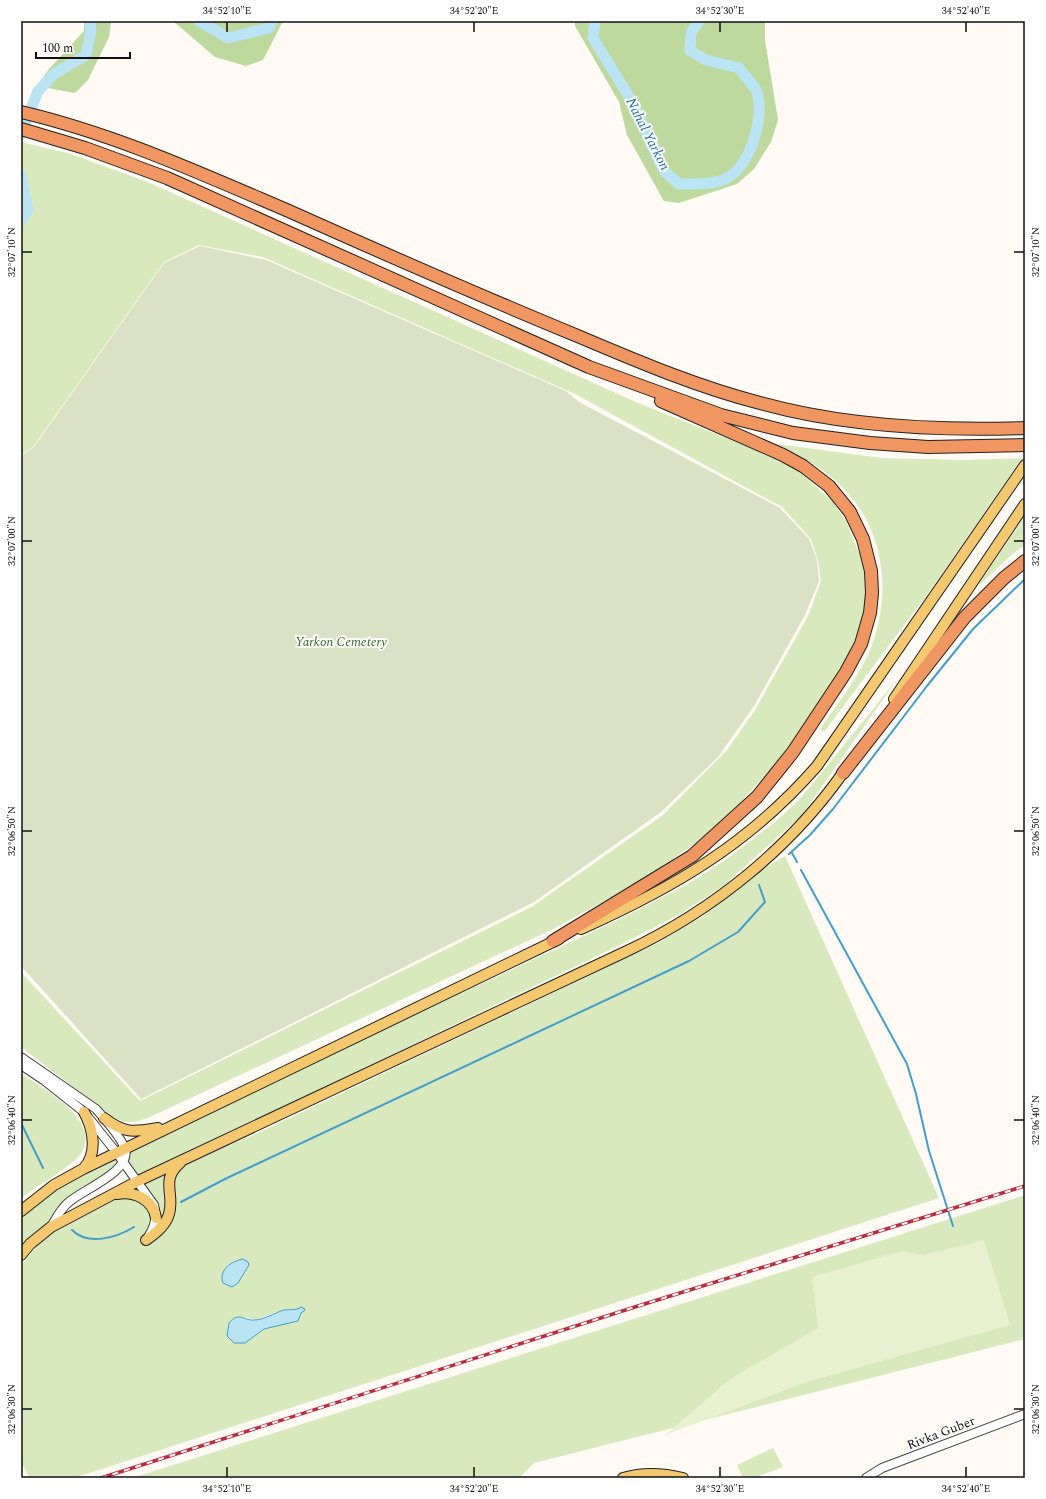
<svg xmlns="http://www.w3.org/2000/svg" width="1046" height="1499" font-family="Spectral,serif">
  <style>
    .green { fill: #d7e9bd; fill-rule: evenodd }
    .forest { fill: #bdd99d }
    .cemetery { fill: #dae1c4 }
    .pitch { fill: #e7f0cf }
    .water { fill: #bae3f4; stroke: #439fc9 }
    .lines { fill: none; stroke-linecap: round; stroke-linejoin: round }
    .stream { stroke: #439fc9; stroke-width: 2 }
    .river { stroke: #bae3f4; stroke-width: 11 }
    .minor-casing { stroke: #434343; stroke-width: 10 }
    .major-casing { stroke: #212121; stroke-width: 12 }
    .highway-casing { stroke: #212121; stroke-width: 14 }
    .minor { stroke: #fff; stroke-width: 8 }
    .major { stroke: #f3c86f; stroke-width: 10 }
    .highway { stroke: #ef9661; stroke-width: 12 }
    .rail-casing { stroke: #bc2c3f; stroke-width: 3.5 }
    .rail { stroke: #fff; stroke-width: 2; stroke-dasharray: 6; stroke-linecap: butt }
    .ticks { fill: none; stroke: #101010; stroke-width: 1.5 }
    .labels { text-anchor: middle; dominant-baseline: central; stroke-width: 4; stroke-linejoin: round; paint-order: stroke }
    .park-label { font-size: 13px; font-style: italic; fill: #366722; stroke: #fff }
    .street-label { font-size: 13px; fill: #101010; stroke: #fff }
    .water-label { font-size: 14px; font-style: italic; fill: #1c719f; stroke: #fff }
    .neatline { fill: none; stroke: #101010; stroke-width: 1.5 }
    .ticks-label { font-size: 10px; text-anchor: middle; fill: #101010 }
  </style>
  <rect width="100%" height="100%" fill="#fffbf4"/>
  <path class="green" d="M21,142L71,154L150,183L638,403L746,446L797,470L832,501L846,521L860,556L865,574L866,592L865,611L859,632L845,662L787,751L740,803L697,842L641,881L551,930L150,1117C131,1124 125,1125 107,1113L21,1047V972L140,1101L533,906L663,815L727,750L755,710L808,616L821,581L818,560L811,539L782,507L575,394L263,257L199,245L164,262L33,447L21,455Z
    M777,444L882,458L965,460L1022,458L932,588L824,732L820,729C836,706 855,682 867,657C892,604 888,533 844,489C825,469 801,456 777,444Z
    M1025,516V545C1007,557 993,573 977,587Z
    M898,678L802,815L723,886L680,914L624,943L137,1177L126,1161L128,1149L620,919L688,884L724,861L774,823L797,802L814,782Z
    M785,856L939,1198L74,1478H29L21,1461V1266L39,1243L54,1231L198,1158L260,1132L658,943L703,916L763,869ZM298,1310L301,1313L298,1321L264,1329L245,1343H234L244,1317L256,1320L276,1312Z
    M21,1073C42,1088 98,1118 83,1150C79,1158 70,1164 64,1169C50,1180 33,1187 21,1199Z
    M115,1156L120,1161L116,1166L52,1219L21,1248V1218L53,1191Z
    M1025,1195V1339L534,1463L519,1478H132Z
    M773,1448L783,1467L753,1478H743L737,1465Z"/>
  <path class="forest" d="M84,21H111L109,37L88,80L75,93L37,86L49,69L84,31Z
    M173,21H283L263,60L246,66L215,57Z
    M575,21H765V40L778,120L771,142L754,169L737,184L679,203L664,201L627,135L619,102L575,26Z"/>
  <path class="cemetery" d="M200,246L266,260L566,391L579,402L780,508L809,539L817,560L819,581L805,615L754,706L718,757L661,812L534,902L141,1099L21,966V456L34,447L164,263Z"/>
  <path class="pitch" d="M984,1240L1010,1325L807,1382L665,1435L730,1379L818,1328L812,1277L902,1251L923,1255Z"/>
  <path class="water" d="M243,1259L248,1262L249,1265L238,1283L232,1287L223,1283C218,1270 232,1261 243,1259Z
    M301,1307L305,1309L304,1311L301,1313L298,1321L264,1329L245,1343H234L227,1336L229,1323C239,1311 244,1321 254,1320C264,1320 274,1313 284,1310C290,1309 296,1311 301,1307Z"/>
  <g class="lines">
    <path class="stream" d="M792,853L797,862
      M789,854L810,835L833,809L927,686L973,629L1025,579
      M801,870L907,1064L916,1094L929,1151L953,1226
      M21,1123L43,1168
      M181,1202L225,1179L689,961L738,932L765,902L759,885
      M72,1230C88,1246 116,1238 134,1227"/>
    <path class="river" d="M199,21L228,38L269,28L272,21
      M595,21L593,38L631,100L664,171L679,184C693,184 711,185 725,179C750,167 763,122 758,96C757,87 744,76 739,68L706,60L690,51L691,33L699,21
      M21,134L38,91L54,74L86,55L91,30L90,21
      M21,175L28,210L21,220"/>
    <defs>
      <path id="minor" d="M21,1057L96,1109C104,1118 121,1137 125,1149C132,1171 82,1190 69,1202C61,1208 56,1218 51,1227
        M21,1065L45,1081L84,1112L116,1152L154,1205C157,1216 155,1227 148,1237
        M866,1478L882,1468L1025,1414"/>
      <path id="major" d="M894,699L1025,504
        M581,929C673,888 749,844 817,766L1025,465
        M104,1118C125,1134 133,1132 158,1128
        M84,1168C98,1153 93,1128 84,1112
        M117,1194C134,1191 153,1199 156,1218
        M21,1211L54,1185L83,1169L559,939
        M146,1240C156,1233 166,1225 169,1214C175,1194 160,1180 180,1163
        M21,1255L30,1244L51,1227L136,1182L627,951C714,910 793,846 847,767
        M623,1478C643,1472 663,1473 683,1478"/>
      <path id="highway" d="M21,112C115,134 202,174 291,212C387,255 483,297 580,337C639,362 698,387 760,403C846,427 937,431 1025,428
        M21,129L85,148L167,178L589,367L721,415L793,433L870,443L928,447L1025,445
        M843,773L965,617L1004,578L1025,561
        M553,941L692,856L757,797L793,752L846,672L861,644L870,613L872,593L871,571L863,539L850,512L829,486L803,466L783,455L661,401"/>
    </defs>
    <use href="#minor" class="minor-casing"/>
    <use href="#major" class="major-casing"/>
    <use href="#highway" class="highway-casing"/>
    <use href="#minor" class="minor"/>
    <use href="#major" class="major"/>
    <use href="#highway" class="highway"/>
    <defs>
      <path id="rail" d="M101,1478L638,1306L1025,1186"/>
    </defs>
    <use href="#rail" class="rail-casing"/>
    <use href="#rail" class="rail"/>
  </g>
  <path class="ticks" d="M227,22V32M474,22V32M720,22V32M966,22V32M22,252H32M1014,252H1024M22,541H32M1014,541H1024M22,831H32M1014,831H1024M22,1120H32M1014,1120H1024M22,1409H32M1014,1409H1024M227,1467V1477M474,1467V1477M720,1467V1477M966,1467V1477"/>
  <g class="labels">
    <g class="park-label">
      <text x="341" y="642">Yarkon Cemetery</text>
    </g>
    <g class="street-label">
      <text transform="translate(941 1433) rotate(-21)">Rivka Guber</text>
    </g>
    <g class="water-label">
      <text transform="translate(648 134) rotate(63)">Nahal Yarkon</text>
    </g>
  </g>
  <rect width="1046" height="1499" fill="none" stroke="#ffffff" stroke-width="44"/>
  <path d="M36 52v6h94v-6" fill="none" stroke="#101010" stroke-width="2"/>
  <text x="42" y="52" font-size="12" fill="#101010" stroke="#ffffff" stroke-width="3" paint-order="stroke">100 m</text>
  <rect x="22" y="22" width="1002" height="1455" class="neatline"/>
  <g class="ticks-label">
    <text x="227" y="14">34°52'10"E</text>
    <text x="474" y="14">34°52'20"E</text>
    <text x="720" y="14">34°52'30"E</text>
    <text x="966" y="14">34°52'40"E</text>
    <text transform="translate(11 252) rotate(-90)" y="4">32°07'10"N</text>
    <text transform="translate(1035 252) rotate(-90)" y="4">32°07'10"N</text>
    <text transform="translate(11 541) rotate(-90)" y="4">32°07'00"N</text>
    <text transform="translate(1035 541) rotate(-90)" y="4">32°07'00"N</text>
    <text transform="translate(11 831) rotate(-90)" y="4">32°06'50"N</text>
    <text transform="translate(1035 831) rotate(-90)" y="4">32°06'50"N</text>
    <text transform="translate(11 1120) rotate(-90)" y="4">32°06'40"N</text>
    <text transform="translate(1035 1120) rotate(-90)" y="4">32°06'40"N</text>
    <text transform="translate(11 1409) rotate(-90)" y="4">32°06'30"N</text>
    <text transform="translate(1035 1409) rotate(-90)" y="4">32°06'30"N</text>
    <text x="227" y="1492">34°52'10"E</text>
    <text x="474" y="1492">34°52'20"E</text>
    <text x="720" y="1492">34°52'30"E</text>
    <text x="966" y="1492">34°52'40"E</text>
  </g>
</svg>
